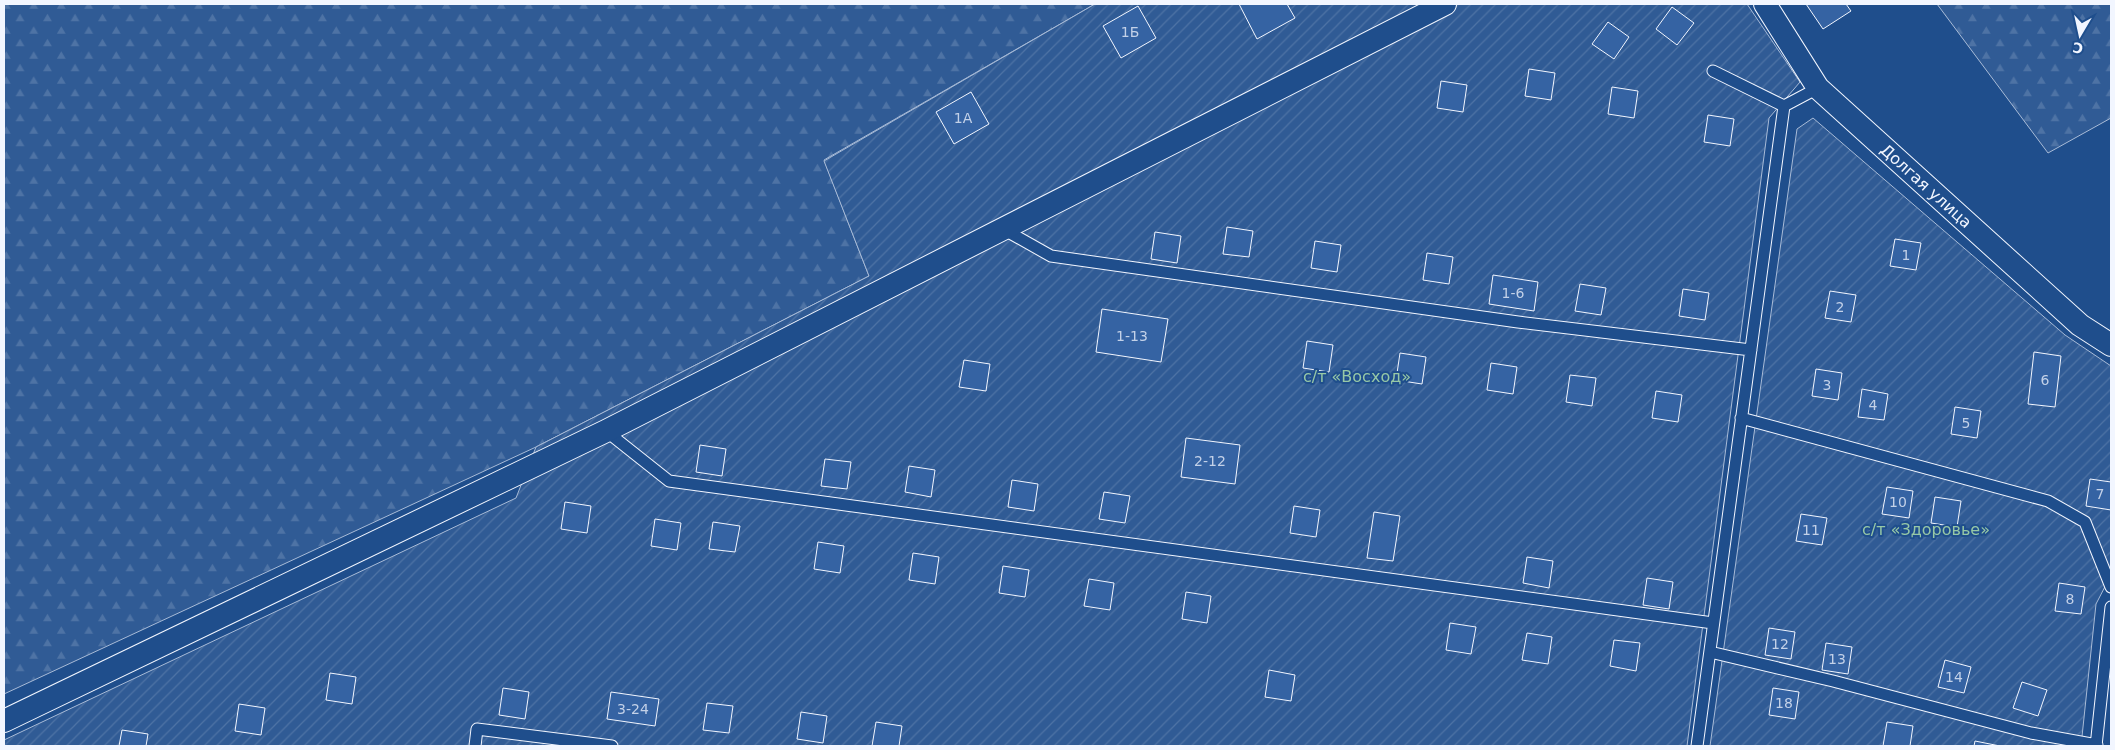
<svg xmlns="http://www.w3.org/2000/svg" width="2115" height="750" font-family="'DejaVu Sans',sans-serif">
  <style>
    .forest { fill: url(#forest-firs); stroke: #a8bbd7 }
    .garden { fill: url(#garden-furrows); stroke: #a8bbd7 }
    .building { fill: #3563a3; stroke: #f2f6ff }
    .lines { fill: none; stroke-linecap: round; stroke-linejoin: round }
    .service-casing { stroke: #f2f6ff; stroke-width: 13 }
    .minor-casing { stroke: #f2f6ff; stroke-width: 24 }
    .service { stroke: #1f4e8c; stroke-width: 11 }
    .minor { stroke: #1f4e8c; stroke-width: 22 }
    .labels { text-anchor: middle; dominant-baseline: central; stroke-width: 4; stroke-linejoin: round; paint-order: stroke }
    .number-label { font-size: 14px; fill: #c3d1e8 }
    .street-label { font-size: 16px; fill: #f2f6ff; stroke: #1f4e8c }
    .park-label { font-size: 16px; fill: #97c8a6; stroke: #1f4e8c }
  </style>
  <defs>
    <pattern id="forest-firs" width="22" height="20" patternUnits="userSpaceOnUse" patternTransform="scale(1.25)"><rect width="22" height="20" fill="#305b95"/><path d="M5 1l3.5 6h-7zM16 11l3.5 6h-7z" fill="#4e73a5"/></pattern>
    <pattern id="garden-furrows" width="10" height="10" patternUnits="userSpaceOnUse" patternTransform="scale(1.25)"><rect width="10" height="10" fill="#305b95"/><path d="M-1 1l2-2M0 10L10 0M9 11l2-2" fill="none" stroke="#4e73a5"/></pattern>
  </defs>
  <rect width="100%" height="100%" fill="#1f4e8c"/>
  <path class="forest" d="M4,4H1095L824,160L869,276L536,447L4,694Z
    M1937,4H2111V118L2048,153Z"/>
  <path class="garden" d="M1095,4H1747L1800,82L1769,118L1687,746H4V740L516,498L536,447L869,276L824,161Z
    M1813,118L2065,335L2111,366V575L2096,604L2081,746H1710L1797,129Z"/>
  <path class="building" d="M1239,4H1287L1295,18L1257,39Z
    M1806,4H1846L1851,11L1823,29Z
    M1138,6L1156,38L1121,58L1103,26Z
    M1672,7L1694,23L1677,45L1656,29Z
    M1608,22L1629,37L1614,59L1592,44Z
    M1529,69L1555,73L1551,100L1525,96Z
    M1441,81L1467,85L1463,112L1437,108Z
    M1612,87L1638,91L1634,118L1608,114Z
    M971,92L989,124L954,144L936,112Z
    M1708,115L1734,119L1730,146L1704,142Z
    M1227,227L1253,231L1249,257L1223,254Z
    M1155,232L1181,236L1177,263L1151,259Z
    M1895,239L1921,243L1916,270L1890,266Z
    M1315,241L1341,245L1337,272L1311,268Z
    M1427,253L1453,257L1449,284L1423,280Z
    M1493,275L1538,282L1534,311L1489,304Z
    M1580,284L1606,288L1601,315L1575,311Z
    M1683,289L1709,293L1705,320L1679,316Z
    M1830,291L1856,295L1851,322L1825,318Z
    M1102,309L1168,319L1161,362L1096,352Z
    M1307,341L1333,345L1329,372L1303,368Z
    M2034,352L2061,356L2055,407L2028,404Z
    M1400,353L1426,357L1422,384L1396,380Z
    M964,360L990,364L986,391L959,387Z
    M1491,363L1517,367L1513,394L1487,390Z
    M1816,369L1842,373L1838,400L1812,396Z
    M1570,375L1596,378L1592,406L1566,402Z
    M1862,389L1888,394L1884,420L1858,417Z
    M1656,391L1682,395L1678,422L1652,418Z
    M1955,407L1981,411L1977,438L1951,434Z
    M1186,438L1240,445L1235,484L1181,477Z
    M700,445L726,449L722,476L696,472Z
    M825,459L851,462L847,489L821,486Z
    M909,466L935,470L931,497L905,492Z
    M2090,479L2111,482V510L2086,506Z
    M1012,480L1038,484L1034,511L1008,507Z
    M1887,487L1913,491L1909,518L1882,514Z
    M1104,492L1130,496L1125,523L1099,519Z
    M1935,497L1961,501L1957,527L1931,523Z
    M565,502L591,506L587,533L561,529Z
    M1294,506L1320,510L1316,537L1290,533Z
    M1374,512L1400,516L1393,561L1367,558Z
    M1801,514L1827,518L1822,545L1796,541Z
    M655,519L681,523L677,550L651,546Z
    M713,522L740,526L735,552L709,549Z
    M818,542L844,546L840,573L814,569Z
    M913,553L939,557L935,584L909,580Z
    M1527,557L1553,561L1549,588L1523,583Z
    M1003,566L1029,570L1025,597L999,593Z
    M1647,578L1673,582L1669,609L1643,605Z
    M1089,579L1114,583L1110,610L1084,606Z
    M2059,583L2085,587L2081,614L2055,611Z
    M1186,592L1211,596L1207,623L1182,619Z
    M1450,623L1476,627L1471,654L1446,650Z
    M1769,628L1795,632L1791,659L1765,655Z
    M1527,633L1552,637L1548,664L1522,660Z
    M1614,640L1640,643L1636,671L1610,666Z
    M1826,643L1852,647L1848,674L1822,670Z
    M1945,660L1971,667L1964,693L1938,687Z
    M1269,670L1295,675L1291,701L1265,697Z
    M330,673L356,677L352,704L326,700Z
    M2022,682L2047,690L2038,716L2013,708Z
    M503,688L529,692L525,719L499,715Z
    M1773,688L1799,692L1795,719L1769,715Z
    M611,692L659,699L655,726L607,719Z
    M707,703L733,706L729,733L703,730Z
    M239,704L265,708L261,735L235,731Z
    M801,712L827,716L823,743L797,739Z
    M876,722L902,726L899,746H872Z
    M1887,722L1913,726L1910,746H1883Z
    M122,730L148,734L146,746H119Z
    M1975,741L2000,746H1974Z"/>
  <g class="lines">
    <defs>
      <path id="service" d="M1713,71L1784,106
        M1003,229L1051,256L1518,322L1751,350
        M1741,418L2048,501L2085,522L2111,587
        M606,431L669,481L1713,623
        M1710,652L1833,681L2031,733L2097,745
        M475,746L477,729L612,746
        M1697,746L1784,106L1818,88
        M2096,746L2111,607"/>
      <path id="minor" d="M1765,4L1818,88L2080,325L2111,345
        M4,721L606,431L1445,4"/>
    </defs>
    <use href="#service" class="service-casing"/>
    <use href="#minor" class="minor-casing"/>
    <use href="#service" class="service"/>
    <use href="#minor" class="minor"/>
  </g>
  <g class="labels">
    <g class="number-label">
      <text x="1130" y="32">1Б</text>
      <text x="963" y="118">1А</text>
      <text x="1906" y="255">1</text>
      <text x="1513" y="293">1-6</text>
      <text x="1840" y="307">2</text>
      <text x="1132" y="336">1-13</text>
      <text x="2045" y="380">6</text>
      <text x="1827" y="385">3</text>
      <text x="1873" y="405">4</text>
      <text x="1966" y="423">5</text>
      <text x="1210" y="461">2-12</text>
      <text x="2100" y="494">7</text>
      <text x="1898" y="502">10</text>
      <text x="1811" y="530">11</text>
      <text x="2070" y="599">8</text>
      <text x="1780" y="644">12</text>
      <text x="1837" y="659">13</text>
      <text x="1954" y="677">14</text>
      <text x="1784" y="703">18</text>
      <text x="633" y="709">3-24</text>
    </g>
    <g class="street-label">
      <text transform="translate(1926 186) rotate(42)">Долгая улица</text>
    </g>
    <g class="park-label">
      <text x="1357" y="376">с/т «Восход»</text>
      <text x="1926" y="529">с/т «Здоровье»</text>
    </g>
  </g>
  <rect width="2115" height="750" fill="none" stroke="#f2f6ff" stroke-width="10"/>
  <g transform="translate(2080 35) rotate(189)" stroke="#1f4e8c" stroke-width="4" paint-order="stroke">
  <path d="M0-4L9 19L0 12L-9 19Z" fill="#f2f6ff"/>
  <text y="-8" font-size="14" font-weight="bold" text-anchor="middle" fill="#f2f6ff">С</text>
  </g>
</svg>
